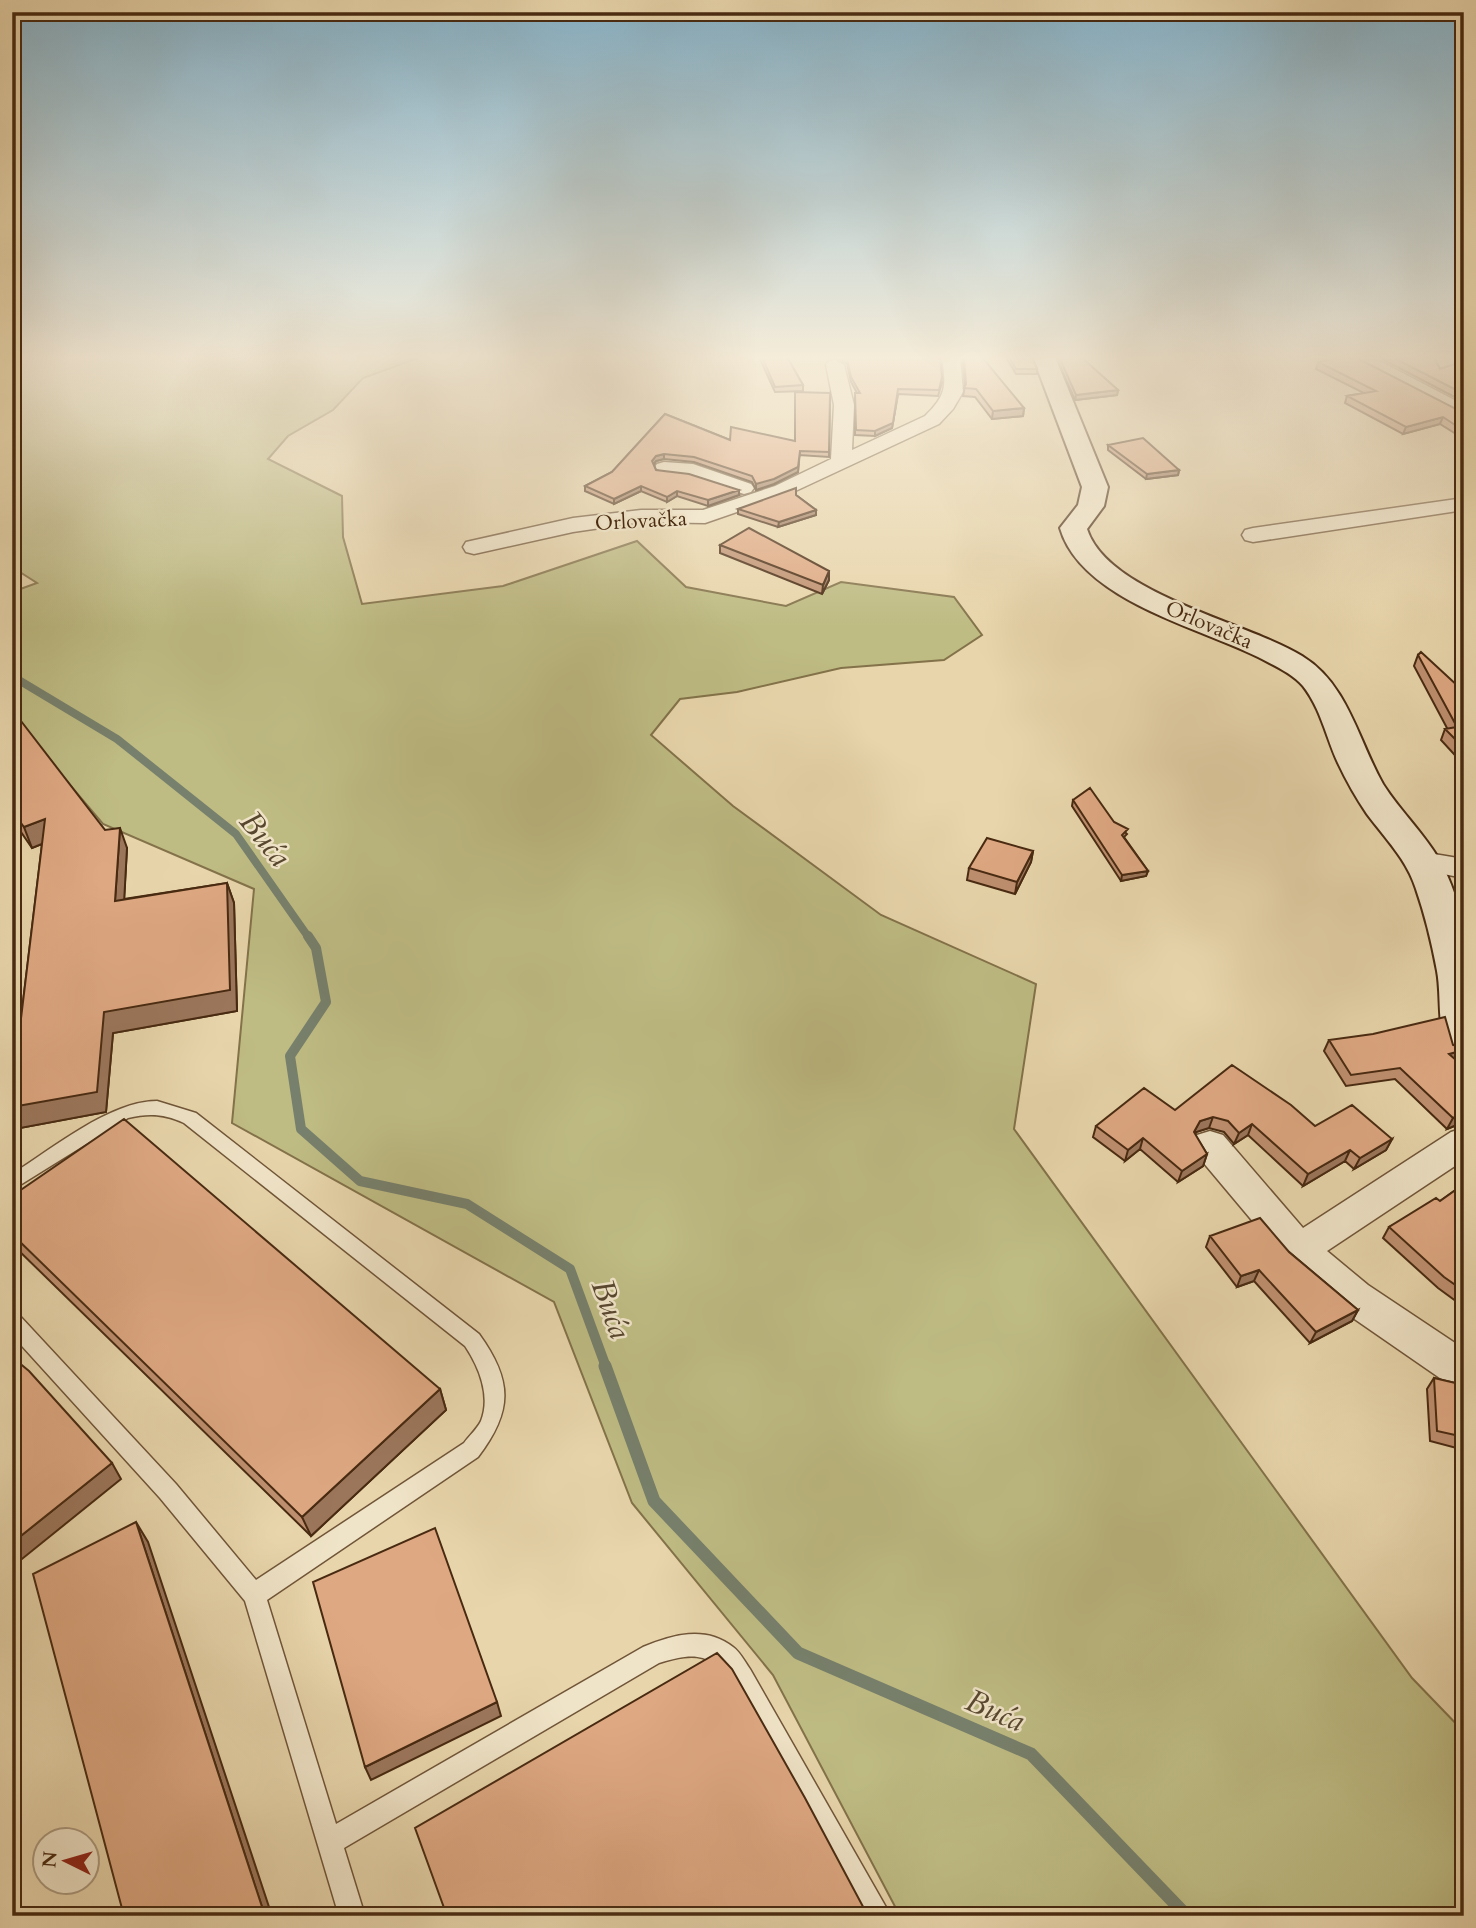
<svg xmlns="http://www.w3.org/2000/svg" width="1476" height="1928" font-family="Cardo,serif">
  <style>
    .green { fill: #bebb83; stroke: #83724a; stroke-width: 2 }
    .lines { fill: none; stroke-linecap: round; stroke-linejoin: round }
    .stream-far2 { stroke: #77806c; stroke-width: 8 }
    .stream-far1 { stroke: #77806c; stroke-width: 10 }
    .stream { stroke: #77806c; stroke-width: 13 }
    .lane-casing { stroke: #705538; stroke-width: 3 }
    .street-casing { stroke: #705538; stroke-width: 3 }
    .secondary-casing { stroke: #482a11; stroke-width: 4 }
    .lane { fill: #f0e4c8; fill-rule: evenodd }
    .street { fill: #f0e4c8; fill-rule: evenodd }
    .secondary { fill: #f0e4c8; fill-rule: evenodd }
    .wall { fill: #bf9070; stroke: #482a11; stroke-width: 2 }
    .shaded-wall { fill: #9b765b; stroke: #482a11; stroke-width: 2 }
    .building { fill: #dea882; stroke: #482a11; stroke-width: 2 }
    .labels { text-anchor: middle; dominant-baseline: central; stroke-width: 5; stroke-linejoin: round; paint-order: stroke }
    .far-street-label { font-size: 21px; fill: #482a11; stroke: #f0e4c8 }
    .near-water-label { font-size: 32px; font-style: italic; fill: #58472f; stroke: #f0e4c8 }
  </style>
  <rect width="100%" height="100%" fill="#e8d5ab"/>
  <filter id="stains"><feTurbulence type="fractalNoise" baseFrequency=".00286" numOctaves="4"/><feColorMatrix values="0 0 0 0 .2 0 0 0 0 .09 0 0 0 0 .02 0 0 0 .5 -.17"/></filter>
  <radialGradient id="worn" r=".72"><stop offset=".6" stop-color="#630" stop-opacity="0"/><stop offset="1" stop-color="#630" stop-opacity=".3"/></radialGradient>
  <path class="green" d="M12,357H421L363,378L333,410L288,436L268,459L342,496L343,537L362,604L503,586L637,541L686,587L786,606L841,582L954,597L982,635L944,660L841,668L737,692L680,699L651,735L733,806L881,915L1036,984L1014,1129L1412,1678L1464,1732V1916H900L773,1675L632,1503L554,1302L232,1123L254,889L103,824L43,753L12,745V592L37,583L12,567Z"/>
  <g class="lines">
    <path class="stream-far2" d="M12,676L117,739L236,834L309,938"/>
    <path class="stream-far1" d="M308,936L316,948L326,1002L290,1056L301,1129L360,1181L467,1204L570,1269L606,1367"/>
    <path class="stream" d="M605,1366L654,1501L798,1653L1031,1754L1187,1916"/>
    <defs>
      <path id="lane" d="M157,1101L196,1113L479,1334C513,1381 513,1411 478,1457L267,1600L336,1824L643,1647C672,1635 705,1625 733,1647C740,1652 745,1662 750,1669L891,1916H863L734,1685C710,1654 698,1651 659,1663L344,1848L365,1916H339L245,1601L160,1498L12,1335V1313L19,1315L176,1484L256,1580L464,1443C469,1436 477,1429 481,1421C491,1396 479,1367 465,1346L184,1123C165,1114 149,1113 128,1118L12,1190V1174C52,1149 110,1101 157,1101Z"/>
      <path id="street" d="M942,357H960L963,392L953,409L939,424L789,494L705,523L641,522L573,532L474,554L466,552L463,547L466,542L573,518L641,510H703L775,486L831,459L834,405L826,365L829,361L835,360L844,365L854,405L852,450L925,416C947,395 946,386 942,357Z
        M1350,357H1372L1464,405V419L1353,361Z
        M664,462L693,464L751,484L754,488L751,492L744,494L690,476L657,472L654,468L657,464Z
        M1464,498V510L1253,542L1245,540L1242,535L1245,530L1253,528Z
        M1422,852L1464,859V878L1412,868L1407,861L1412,854Z
        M1464,1128V1160L1327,1251L1368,1285L1464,1349V1390L1450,1385L1340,1309L1286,1261L1197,1155L1192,1145L1197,1135L1210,1131L1223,1135L1303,1228L1451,1132Z"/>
      <path id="secondary" d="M1033,357H1055L1108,487L1104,506L1087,529C1108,594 1247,622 1302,656C1348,684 1358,740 1383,784C1400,811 1424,833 1440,861C1451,881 1459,904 1463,926C1466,939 1464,955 1464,968C1464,998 1464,1029 1464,1059L1450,1055C1436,1030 1442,998 1437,971C1432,944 1425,915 1416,889C1407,860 1385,838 1367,814C1356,798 1346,780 1338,763C1326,737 1321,709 1303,686C1292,673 1273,665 1258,657C1198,627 1081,600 1060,528L1078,505L1082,487Z"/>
    </defs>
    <use href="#lane" class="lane-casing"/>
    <use href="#street" class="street-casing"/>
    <use href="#secondary" class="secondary-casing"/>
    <use href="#lane" class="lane"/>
    <use href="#street" class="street"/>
    <use href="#secondary" class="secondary"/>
  </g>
  <path class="wall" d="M759,357H787L803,385V391L775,392Z
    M837,357H940L942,383L938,396L898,394L892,428L875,436L855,435V398L857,393L851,382L847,364Z
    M964,357L1024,408L1023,416L992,419L975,397L963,396L965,387L963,363Z
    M1006,357H1032L1037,369V374H1016Z
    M1056,357H1081L1118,390L1117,395L1075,400Z
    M1382,357H1434L1440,369L1464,361V402L1382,359Z
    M1318,362L1464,413V439L1440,424L1403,434L1345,403L1347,396L1364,393L1316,369Z
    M830,393L829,457L799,455L798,472L774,484L756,490L752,482L694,462L664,459L656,461L654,465L656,470L739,495L708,506L677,496L667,502L641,491L614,504L585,491V486L612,472L665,414L730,440L795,441Z
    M1108,445L1179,470L1178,475L1146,479L1108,450Z
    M796,495L816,510V515L778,527L738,514V509Z
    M720,545L829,571V580L822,594L720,553Z
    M1418,655L1460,688H1464V765L1441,740L1445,729L1447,728L1414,666Z
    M12,724L105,830L127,848L124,899L227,883L234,903L237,1011L113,1033L106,1112L15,1129L12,1125V1045L19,1035L42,844L32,848L12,819Z
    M1073,800L1114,822L1127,834L1124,837L1148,871L1146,876L1121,881L1072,806Z
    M1033,851L1031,862L1015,894L967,880L969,868Z
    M1329,1040L1453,1045L1464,1048V1057L1462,1061L1458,1062L1464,1122L1447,1129L1395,1079L1346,1086L1324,1051Z
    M1175,1110L1315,1126L1392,1139L1386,1150L1354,1169L1345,1161L1303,1186L1248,1135L1234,1144L1224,1132L1209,1128L1196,1132L1195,1135L1207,1154L1203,1166L1178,1182L1140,1149L1125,1161L1093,1137L1096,1126Z
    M1464,1184V1307L1438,1288L1383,1238L1389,1227L1440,1201Z
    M12,1196L440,1389L446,1410L311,1536L12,1244Z
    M1210,1236L1289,1252L1358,1310L1352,1321L1310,1343L1254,1281L1237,1287L1206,1247Z
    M1434,1378L1464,1385V1450L1430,1441L1427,1389Z"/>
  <path class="shaded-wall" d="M1118,390L1117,395L1075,400L1076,395Z
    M898,394L892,428L875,436V431Z
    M1024,408L1023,416L992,419L993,411Z
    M1443,417L1440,424L1403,434L1406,427Z
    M800,451L798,472L774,484L756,490V484Z
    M664,454V459L656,461L652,466V461L656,456Z
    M1179,470L1178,475L1146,479L1147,474Z
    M641,486V491L614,504V499Z
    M739,490V495L708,506V500Z
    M677,491V496L667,502V497Z
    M816,510V515L778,527L779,522Z
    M829,571V580L822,594L823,585Z
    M45,819L54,839L32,848L24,827Z
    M120,828L127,848L123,922L115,901Z
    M1033,851L1031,862L1015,894L1017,882Z
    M1148,871L1146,876L1121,881L1122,875Z
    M227,883L234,903L237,1011L113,1033L106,1112L15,1129L12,1125V1107L104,1012Z
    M1464,1050V1057L1462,1061L1443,1065L1449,1054Z
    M1464,1113V1122L1447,1129L1453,1118Z
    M1213,1117L1209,1128L1196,1132L1190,1144L1194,1132L1200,1121Z
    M1252,1124L1248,1135L1234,1144L1239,1133Z
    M1143,1138L1140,1149L1125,1161L1128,1150Z
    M1392,1139L1386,1150L1354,1169L1360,1158Z
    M1350,1150L1345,1161L1303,1186L1308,1174Z
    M1207,1154L1203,1166L1178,1182L1182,1171Z
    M1259,1270L1254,1281L1237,1287L1241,1276Z
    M1358,1310L1352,1321L1310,1343L1316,1332Z
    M440,1389L446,1410L311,1536L302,1517Z
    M112,1463L121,1479L12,1567V1543Z
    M136,1522L148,1542L272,1916H265Z
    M497,1702L501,1716L371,1780L365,1767Z"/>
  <path class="building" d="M762,357H787L803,385L775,387Z
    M843,357H940L942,377L939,390L898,389L893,423L875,431L856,430L855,393H860L851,377L847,359Z
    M964,357H982L1024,408L993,411L976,389L964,388L966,384Z
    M1009,357H1032L1037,369H1016Z
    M1059,357H1081L1118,390L1076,395Z
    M1344,357H1355L1464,413V431L1443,417L1406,427L1347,396L1376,391L1318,362Z
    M1392,357H1434L1440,369L1464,361V394Z
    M795,392L830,393L829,452L800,451L798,467L774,479L756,484L752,476L694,457L664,454L656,456L652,461L656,470L689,474L739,490L708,500L677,491L667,497L641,486L614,499L585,486L612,472L665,414L730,440L731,427L795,441Z
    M1143,438L1179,470L1147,474L1108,445Z
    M796,488V495L816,510L779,522L738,509Z
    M749,528L829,571L823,585L720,545Z
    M1421,652L1460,688H1464V748L1445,729L1457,727L1418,655Z
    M21,721L105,830L120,828L115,901L227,883L230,990L104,1012L97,1092L12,1107V1045L14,1036L19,1035L45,819L24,827L12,811V724Z
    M1090,788L1114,822L1128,829L1122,835L1148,871L1122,875L1073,800Z
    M987,838L1033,851L1017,882L969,868Z
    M1445,1017L1453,1045L1464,1048V1050L1449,1054L1464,1067V1113L1453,1118L1400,1068L1351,1075L1329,1040L1373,1034Z
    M1232,1065L1291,1105L1315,1126L1352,1105L1392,1139L1360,1158L1350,1150L1308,1174L1252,1124L1239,1133L1228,1121L1213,1117L1200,1121L1194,1132L1207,1154L1182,1171L1143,1138L1128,1150L1096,1126L1144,1088L1175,1110Z
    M124,1119L440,1389L302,1517L12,1234V1196Z
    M1464,1184V1291L1444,1277L1389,1227L1436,1198L1440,1201Z
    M1260,1218L1289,1252L1358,1310L1316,1332L1259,1270L1241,1276L1210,1236Z
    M12,1357L29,1371L112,1463L12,1543Z
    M1434,1378L1464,1385V1437L1437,1431Z
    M136,1522L265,1916H124L33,1574Z
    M435,1528L497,1702L365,1767L313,1582Z
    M717,1653L732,1669L805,1798L868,1916H447L415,1828Z"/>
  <linearGradient id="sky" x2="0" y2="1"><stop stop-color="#87b6cf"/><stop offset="0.57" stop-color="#f5ecd9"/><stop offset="1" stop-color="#f5ecd9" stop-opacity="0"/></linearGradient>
  <rect width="1476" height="627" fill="url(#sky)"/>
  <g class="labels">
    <g class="far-street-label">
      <text transform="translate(641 521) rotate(-3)">Orlovačka</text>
      <text transform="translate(1209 625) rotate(23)">Orlovačka</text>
    </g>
    <g class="near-water-label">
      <text transform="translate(265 839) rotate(51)">Buća</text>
      <text transform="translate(611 1309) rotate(70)">Buća</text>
      <text transform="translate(995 1711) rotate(23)">Buća</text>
    </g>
  </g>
  <rect width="1476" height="1928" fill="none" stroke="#e8d5ab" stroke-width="42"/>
  <rect x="14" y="14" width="1448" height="1900" fill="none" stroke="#482a11" stroke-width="3.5"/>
  <rect x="21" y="21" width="1434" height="1886" fill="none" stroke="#482a11" stroke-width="2"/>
  <g transform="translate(66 1861) rotate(275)"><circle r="33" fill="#f0e4c8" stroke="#ad9a7f" stroke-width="2"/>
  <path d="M0-5L12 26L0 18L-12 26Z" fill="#8f2418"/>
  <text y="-10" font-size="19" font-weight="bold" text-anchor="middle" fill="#482a11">N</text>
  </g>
  <rect width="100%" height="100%" filter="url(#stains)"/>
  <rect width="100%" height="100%" fill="url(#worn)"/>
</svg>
